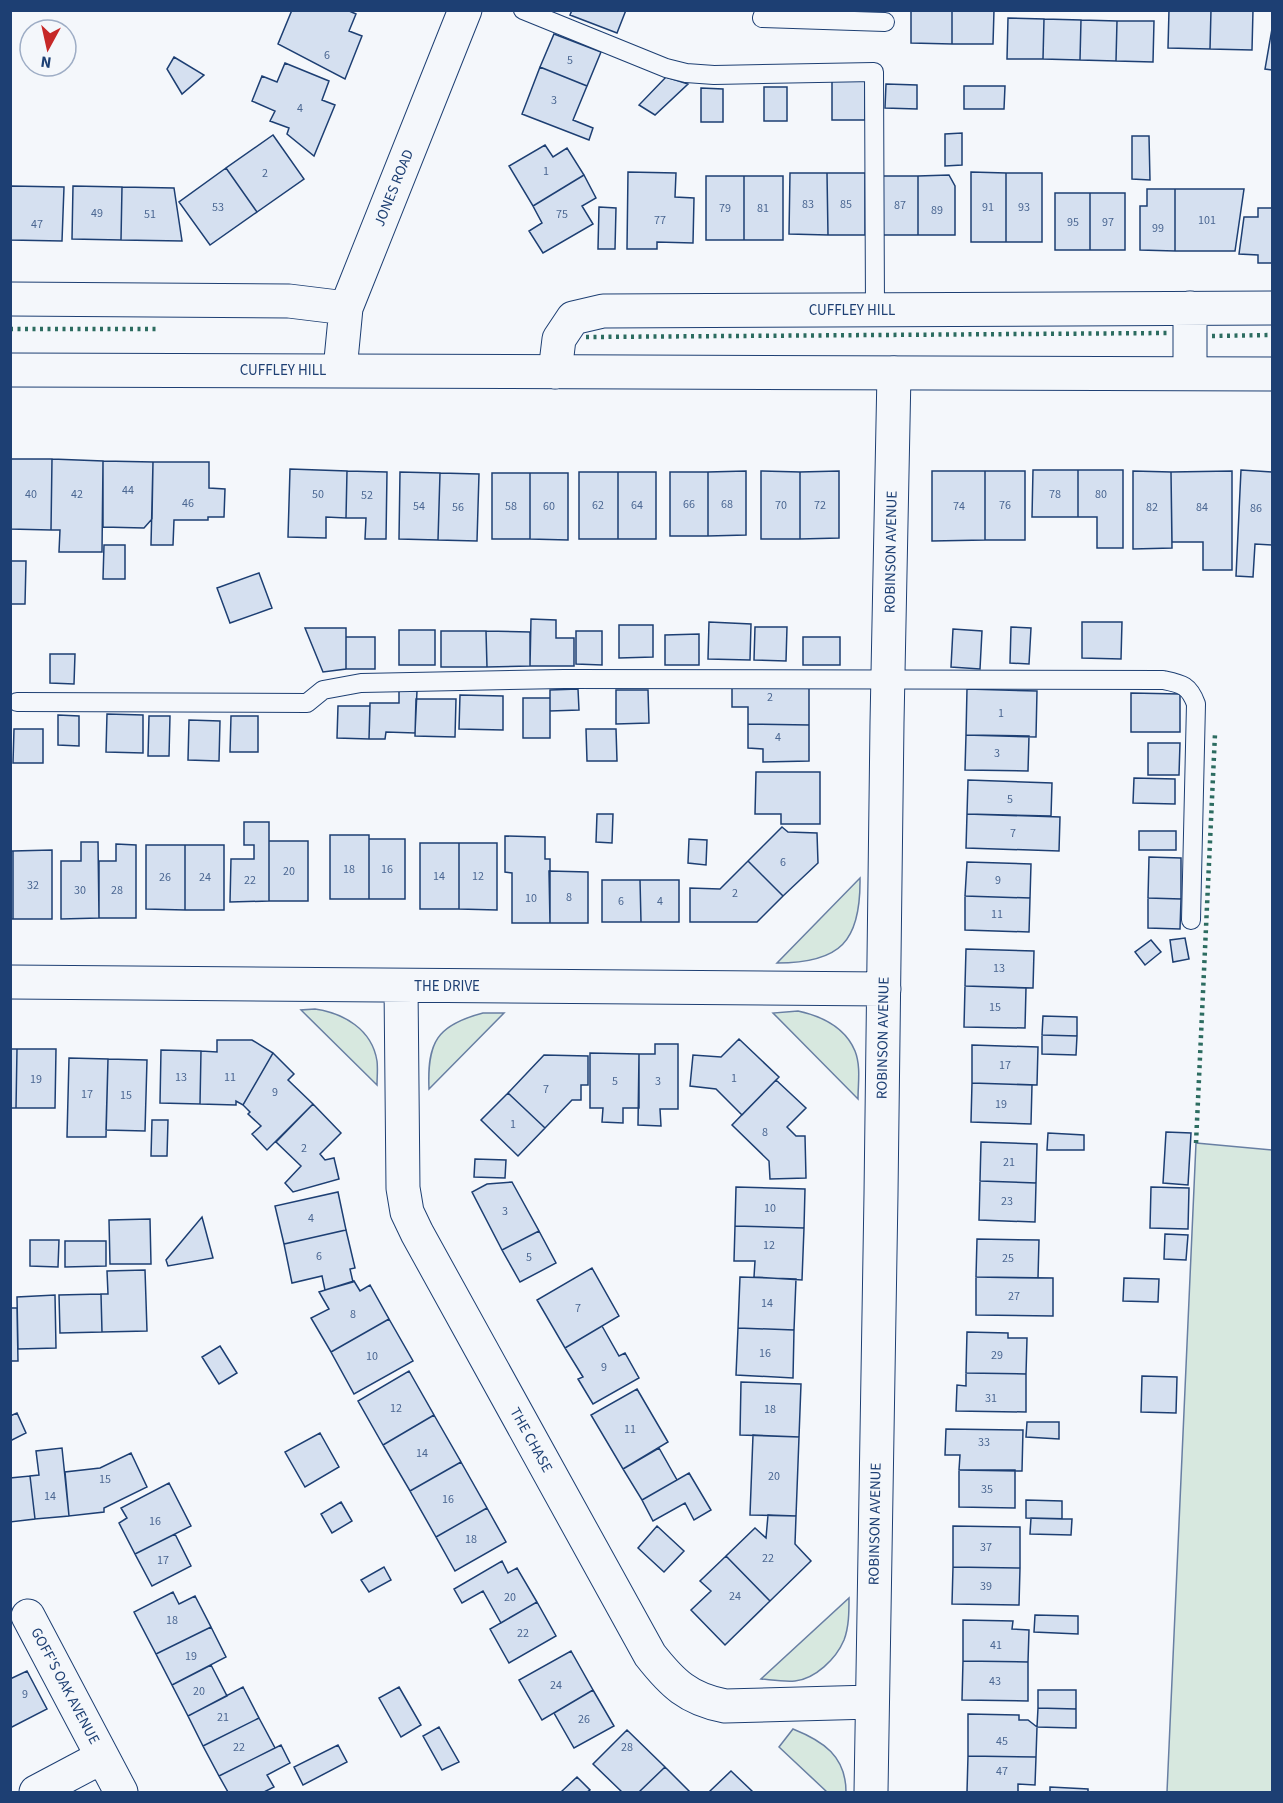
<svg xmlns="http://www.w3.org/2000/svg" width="1283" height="1803" font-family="'Source Sans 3',sans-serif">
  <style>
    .green { fill: #d7e8df; stroke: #687fa3; stroke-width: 1.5 }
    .building { fill: #d5e0f0; stroke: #1d3f73; stroke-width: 1.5 }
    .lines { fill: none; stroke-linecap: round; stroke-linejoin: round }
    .lane-casing { stroke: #1d3f73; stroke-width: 20 }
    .street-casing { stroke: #1d3f73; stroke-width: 35 }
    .secondary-casing { stroke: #1d3f73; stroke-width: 35 }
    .lane { stroke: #f4f7fb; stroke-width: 18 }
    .street { stroke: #f4f7fb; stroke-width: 33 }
    .secondary { stroke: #f4f7fb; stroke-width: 33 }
    .hedge { stroke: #2c6c60; stroke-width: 4.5; stroke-dasharray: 3 4.5; stroke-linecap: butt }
    .labels { text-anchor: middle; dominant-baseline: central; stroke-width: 4.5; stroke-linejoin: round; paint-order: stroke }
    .number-label { font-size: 12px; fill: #4b6792 }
    .street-label { font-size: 15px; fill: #1d3f73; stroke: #f4f7fb }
  </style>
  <rect width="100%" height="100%" fill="#f4f7fb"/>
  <path class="green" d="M860,878C861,942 840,963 777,963Z
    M315,1009C343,1013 372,1029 377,1061C378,1068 377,1077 377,1085L301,1010Z
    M798,1011C821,1016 845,1027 855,1051C861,1066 858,1084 858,1099L773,1013Z
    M483,1013H504L429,1089C427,1042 437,1025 483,1013Z
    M1196,1143L1272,1150V1792H1167Z
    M849,1598C849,1612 849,1627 844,1640C836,1659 815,1679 795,1681C784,1682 772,1680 761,1679Z
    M793,1729C823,1741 846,1756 846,1792H827L779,1747Z"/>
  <path class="building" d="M292,10H347L356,14L349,31L362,36L345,79L278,44Z
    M572,10H626L617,33L570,15Z
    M911,10H952V44L911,43Z
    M952,10H994L993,44H952Z
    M1169,10H1211L1210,49L1168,48Z
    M1211,10H1253L1252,50L1210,49Z
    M1008,18L1044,19L1043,59H1007Z
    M1044,19L1081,20L1080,60L1043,59Z
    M1081,20L1117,21L1116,61L1080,60Z
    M1117,21H1154L1153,62L1116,61Z
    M1272,29V70L1265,69Z
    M554,34L601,52L587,86L540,67Z
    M174,57L204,75L182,94L167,69Z
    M285,63L329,81L322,100L335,105L314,156L287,134L289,128L270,121L275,111L252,101L262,76L277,82Z
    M540,67L587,86L573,120L593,128L589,140L522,114Z
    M666,77L688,84L655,115L639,105Z
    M832,80L865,81V120H832Z
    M886,84L917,85V109L885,108Z
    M964,86H1005L1004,109H964Z
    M764,87H787V121H764Z
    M701,88L723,89V122H701Z
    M962,133V165L945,166V134Z
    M273,135L304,179L257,212L226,168Z
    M1132,136H1149L1150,180L1132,179Z
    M545,145L553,157L567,148L584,175L533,206L509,166Z
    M226,168L257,212L210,245L179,202Z
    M628,172L676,173L675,197L694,198L693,243L657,242V249H627Z
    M971,172L1006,173V242H971Z
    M790,173H827L828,235L789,234Z
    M827,173H865V235H828Z
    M1006,173H1042V242H1006Z
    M584,175L596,198L582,206L593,224L543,253L529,231L542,223L533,206Z
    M949,175L955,186V235H918V176Z
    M706,176H744V240H706Z
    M744,176H783V240H744Z
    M881,176H918V235H881Z
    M11,186L64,187L62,241L10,240Z
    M73,186L122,187L121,240L72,239Z
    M122,187L174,188L182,241L121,240Z
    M1147,189H1175V251L1140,250V206H1147Z
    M1175,189H1244L1235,251H1175Z
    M1055,193H1090V250H1055Z
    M1090,193H1125V250H1090Z
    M599,207L616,208L615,249H598Z
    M1258,208H1272V263H1258V255L1239,254L1244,217H1258Z
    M10,459H52L51,530L10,529Z
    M52,459L103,461L102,552H59L60,530H51Z
    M103,461L153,462L152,519L144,528L103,527Z
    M153,462H209V488L225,489L224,517H208V520H174L173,545H151Z
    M290,469L347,471L346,518L326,517V538L288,537Z
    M1033,470H1078V517H1032Z
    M1078,470H1123V548H1097V517H1078Z
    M1241,470L1272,472V545L1255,544L1253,577L1236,576Z
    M347,471L387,472L386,539H365L366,518H346Z
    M746,471V535L708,536V472Z
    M761,471L800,472V539H761Z
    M839,471V538L800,539V472Z
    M932,471H985V540L932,541Z
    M985,471H1025V540H985Z
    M1133,471L1171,472L1172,548L1133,549Z
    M1232,471V570H1203V542H1172L1171,472Z
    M400,472L440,473L438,540L399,539Z
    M579,472H618V539H579Z
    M618,472H656V539H618Z
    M670,472H708V536H670Z
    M440,473L479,474L477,541L438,540Z
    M492,473H530V539H492Z
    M530,473H568V540L530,539Z
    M104,545H125V579H103Z
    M10,561H26L25,604H10Z
    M259,573L272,608L230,623L217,588Z
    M531,619L556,620V638H574V666H530Z
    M709,622L751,624L750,660L708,659Z
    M1082,622H1122L1121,659L1082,658Z
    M619,625H653V657L619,658Z
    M755,627H787L786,661L754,660Z
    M1011,627L1031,628L1029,664L1010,663Z
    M305,628H346V669L323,672Z
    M953,629L982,631L980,669L951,667Z
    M399,630H435V665H399Z
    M441,631H486L487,667H441Z
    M486,631L530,632V666L487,667Z
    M576,631H602V665L576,664Z
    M699,634V665H665V635Z
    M346,637H375V669H346Z
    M803,637H840V665H803Z
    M50,654H75L74,684L50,683Z
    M732,687L809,688V725L748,724V707H732Z
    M578,689L579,710L550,711V690Z
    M967,689L1037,691L1036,737L966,735Z
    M399,690L417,691L415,733L386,732L385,739H369L370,703H399Z
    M616,690H648L649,723L616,724Z
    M1131,693L1180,694V732H1131Z
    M460,695L503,696V730L459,729Z
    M523,698H550V738H523Z
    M416,699H456L455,737L415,736Z
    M338,706H370L369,739L337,738Z
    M107,714L143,715V753L106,752Z
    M58,715L79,716V746L58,745Z
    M149,716H170L169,756H148Z
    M231,716H258V752H230Z
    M189,720L220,721L219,761L188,760Z
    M748,724L809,725V761L763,762V749L748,748Z
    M14,729H43V763H13Z
    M586,729H616L617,761H587Z
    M966,735L1029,736L1028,771L965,770Z
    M1148,743H1180L1179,775H1148Z
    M756,772H820V824H781V814H755Z
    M1134,778L1175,779V804L1133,803Z
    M968,780L1052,783L1051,816L967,814Z
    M597,814H613L612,843L596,842Z
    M967,814L1060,817L1059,851L966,848Z
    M244,822H269V901L230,902L231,859H254V845H244Z
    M782,827L788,832L817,833L818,863L783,896L748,861Z
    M1139,831H1176V850H1139Z
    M330,835H369V899H330Z
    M505,836L545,837V859H550V923H512V873L505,872Z
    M369,839H405V899H369Z
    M689,839L707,840L706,865L688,863Z
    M269,841H308V901H269Z
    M81,842H98L99,918L61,919V861H81Z
    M420,843H459V909H420Z
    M459,843H497V910L459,909Z
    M116,844L136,845V918H99V861H116Z
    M146,845H185V910L146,909Z
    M185,845H224V910H185Z
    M52,850V919H13V851Z
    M10,851H13V919H10Z
    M1149,857L1181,858V899L1148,898Z
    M748,861L783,896L757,922H690V888L720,889Z
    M967,862L1031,864L1030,898L965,896Z
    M549,871L588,872V923H550Z
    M602,880H640L641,922H602Z
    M640,880H679V922H641Z
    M965,896L1030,898L1029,932L965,930Z
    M1148,898L1181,899L1180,929L1148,928Z
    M1185,938L1189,959L1173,962L1170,940Z
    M1151,940L1161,952L1145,965L1135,952Z
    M966,949L1034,951L1033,988L965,986Z
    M965,986L1026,988L1025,1028L964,1027Z
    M1043,1016L1077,1017V1036L1042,1035Z
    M1042,1035L1077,1036L1076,1055L1042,1054Z
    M739,1039L779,1077L742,1115L716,1089L690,1086L693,1055L721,1057Z
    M217,1040H252L273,1053L243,1105L236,1101V1105L200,1104L201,1051L217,1052Z
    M655,1044H678V1109H660L661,1126L638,1125L639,1054H655Z
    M972,1045L1038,1047L1037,1085L972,1083Z
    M10,1049H17L16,1108H10Z
    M17,1049H56L55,1108H16Z
    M161,1050L201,1051L200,1104L160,1103Z
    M273,1053L294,1074L288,1080L313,1104L267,1150L252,1134L261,1126L248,1114L250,1112L243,1105Z
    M590,1053L639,1054V1108H623V1123L602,1122L603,1108H590Z
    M544,1055L588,1056V1085H581V1100H572L545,1128L508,1093Z
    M69,1058L108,1059L106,1137H67Z
    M108,1059L147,1060L145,1131L106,1130Z
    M776,1080L806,1108L787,1127L796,1136H805L806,1178L770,1179L769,1161L732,1125Z
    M972,1083L1032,1085L1031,1124L971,1122Z
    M508,1093L545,1128L518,1156L481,1120Z
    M313,1104L341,1133L320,1154L325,1160L334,1158L339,1179L293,1192L285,1183L301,1166L276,1142Z
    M152,1120H168L167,1156H151Z
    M1166,1132L1191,1133L1188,1185L1163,1183Z
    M1048,1133L1084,1135V1150H1047Z
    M981,1142L1037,1144L1036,1183L980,1181Z
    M475,1159L506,1160L505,1178L474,1177Z
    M980,1181L1036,1183L1035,1222L979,1220Z
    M512,1182L539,1231L502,1250L472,1192L487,1184Z
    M736,1187L805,1189L804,1228L735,1226Z
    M1151,1187L1189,1188L1188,1229L1150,1228Z
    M338,1192L346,1230L284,1244L275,1206Z
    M202,1217L213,1258L168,1266L166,1260Z
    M150,1219L151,1264H110L109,1220Z
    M735,1226L804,1228L802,1280L754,1277L755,1261H734Z
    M346,1230L355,1268L350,1269L353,1282L325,1290L322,1276L292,1283L284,1244Z
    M539,1231L556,1263L520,1282L502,1250Z
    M1165,1234L1188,1235L1186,1260L1164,1259Z
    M977,1239L1039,1240L1038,1278L976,1277Z
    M30,1240H59L58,1267L30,1266Z
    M65,1241H106V1266L65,1267Z
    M592,1268L619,1316L565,1348L537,1300Z
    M145,1270L147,1331L102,1332L101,1294H108L107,1271Z
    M740,1277L796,1279L794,1330L738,1328Z
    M976,1277L1053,1278V1316L976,1315Z
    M1124,1278L1159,1279L1158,1302L1123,1301Z
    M354,1281L360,1291L370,1285L389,1319L331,1352L311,1318L329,1309L319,1292Z
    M101,1294L102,1332L60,1333L59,1295Z
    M55,1295L56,1348L18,1349L17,1297Z
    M10,1308H17L18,1361H10Z
    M389,1319L413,1361L354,1394L331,1352Z
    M602,1326L619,1356L625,1353L639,1378L593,1404L578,1379L583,1377L565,1348Z
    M738,1328L794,1330L793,1378L736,1375Z
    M967,1332L1008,1333V1338H1027L1026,1374L966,1373Z
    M220,1346L237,1373L219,1384L202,1357Z
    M409,1371L434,1415L383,1445L358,1401Z
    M966,1373L1026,1374V1412L956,1411L957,1385L966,1386Z
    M1142,1376L1177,1377L1176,1413L1141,1412Z
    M741,1382L801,1384L799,1437L740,1435Z
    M637,1389L668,1442L623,1469L591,1415Z
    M17,1413L26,1433L10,1441V1416Z
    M434,1415L461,1462L410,1491L383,1445Z
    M1027,1422H1059V1439L1026,1437Z
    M946,1429L1023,1430L1022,1471L959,1470L960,1455H945Z
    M320,1433L339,1467L305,1487L285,1452Z
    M753,1435L799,1437L796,1516L750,1515Z
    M62,1448L69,1516L35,1519L30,1476L39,1475L36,1451Z
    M659,1448L677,1480L642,1500L623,1469Z
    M131,1453L147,1487L104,1508V1512L69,1516L65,1472L100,1468Z
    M461,1462L487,1508L436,1537L410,1491Z
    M959,1470H1015V1508L959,1507Z
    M689,1473L711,1510L694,1520L685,1503L653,1521L642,1500Z
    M30,1476L35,1519L10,1522V1478Z
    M169,1483L191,1526L135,1554L119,1523L127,1518L121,1508Z
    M1026,1500L1062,1501V1519L1026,1518Z
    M341,1502L352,1521L332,1533L321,1514Z
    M487,1508L506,1542L455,1571L436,1537Z
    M768,1515L796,1516L795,1544L811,1561L770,1601L726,1556L755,1528L766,1538Z
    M1031,1518L1072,1519L1071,1535L1030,1534Z
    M657,1526L684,1551L664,1572L638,1548Z
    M953,1526L1020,1527V1568L953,1567Z
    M175,1534L191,1566L152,1586L135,1554Z
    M726,1556L770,1601L725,1645L691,1610L711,1591L700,1581Z
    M502,1561L508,1573L517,1568L537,1602L501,1623L483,1591L462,1603L454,1589Z
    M384,1567L391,1580L369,1592L361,1580Z
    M953,1567L1020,1568L1019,1605L952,1604Z
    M173,1592L179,1604L195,1596L211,1627L156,1654L134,1612Z
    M537,1602L556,1636L509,1663L490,1629Z
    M1035,1615L1078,1616V1634L1034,1632Z
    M963,1620L1013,1621L1012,1629L1029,1630L1028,1662L963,1661Z
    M211,1627L226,1657L172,1685L156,1654Z
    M571,1651L593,1690L542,1720L519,1680Z
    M963,1661L1028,1662V1701L962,1700Z
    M211,1665L227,1696L188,1716L172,1685Z
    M27,1671L47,1709L10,1728V1679Z
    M243,1687L259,1718L203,1746L188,1716Z
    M399,1687L421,1725L401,1737L379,1698Z
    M593,1690L614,1726L574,1748L554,1713Z
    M1038,1690H1076V1709L1038,1708Z
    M1038,1708L1076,1709V1728L1037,1727Z
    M968,1714L1019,1715V1720H1028L1037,1727L1036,1757L968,1756Z
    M259,1718L275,1748L219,1776L203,1746Z
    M439,1727L459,1762L442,1770L423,1736Z
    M627,1730L665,1767L639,1792H622L593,1764Z
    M281,1745L290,1763L267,1775L274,1787L264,1792H228L219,1776Z
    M338,1745L347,1762L303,1785L294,1767Z
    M968,1756L1036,1757L1035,1785L1018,1784V1792H967Z
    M665,1767L690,1792H639Z
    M731,1771L753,1792H709Z
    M577,1777L590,1790L587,1792H561Z
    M1050,1787L1088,1789V1792H1050Z"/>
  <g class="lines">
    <defs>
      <path id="lane" d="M523,10L666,68L686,73L714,75L874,72L875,310
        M765,10L762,18L885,22
        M17,702L307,703L323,690L361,683L564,679L1163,680C1182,684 1189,685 1196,704L1191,920"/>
      <path id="street" d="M10,299L289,301L346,308
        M340,370L346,308L465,10
        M555,372L559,339L573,318L603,311L1272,308
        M1190,372V308
        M10,982L884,989
        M401,986L403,1188L407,1212L417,1233L650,1655C672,1683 688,1699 725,1706L872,1702
        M28,1616L121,1792
        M36,1792L102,1757
        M871,1792L881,1194L887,723L894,373"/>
      <path id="secondary" d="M10,370L1272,374"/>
    </defs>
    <use href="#lane" class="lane-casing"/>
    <use href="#street" class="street-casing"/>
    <use href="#secondary" class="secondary-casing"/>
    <use href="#lane" class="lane"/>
    <use href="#street" class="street"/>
    <use href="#secondary" class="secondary"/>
    <path class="hedge" d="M10,329H157
      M1212,336L1272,335
      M586,337L1168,333
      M1196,1143L1215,734"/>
  </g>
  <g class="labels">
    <g class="number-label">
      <text x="327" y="55">6</text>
      <text x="570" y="60">5</text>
      <text x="554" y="100">3</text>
      <text x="300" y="108">4</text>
      <text x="546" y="171">1</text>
      <text x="265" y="173">2</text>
      <text x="808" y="204">83</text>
      <text x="846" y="204">85</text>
      <text x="900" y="205">87</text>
      <text x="218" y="207">53</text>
      <text x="988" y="207">91</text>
      <text x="1024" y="207">93</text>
      <text x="725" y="208">79</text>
      <text x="763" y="208">81</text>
      <text x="937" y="210">89</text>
      <text x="97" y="213">49</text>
      <text x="150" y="214">51</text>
      <text x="562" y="214">75</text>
      <text x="660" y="220">77</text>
      <text x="1207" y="220">101</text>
      <text x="1073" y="222">95</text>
      <text x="1108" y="222">97</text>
      <text x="37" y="224">47</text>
      <text x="1158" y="228">99</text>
      <text x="128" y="490">44</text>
      <text x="31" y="494">40</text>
      <text x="77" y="494">42</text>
      <text x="318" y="494">50</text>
      <text x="1055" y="494">78</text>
      <text x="1101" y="494">80</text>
      <text x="367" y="495">52</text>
      <text x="188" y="503">46</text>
      <text x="689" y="504">66</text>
      <text x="727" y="504">68</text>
      <text x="598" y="505">62</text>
      <text x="637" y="505">64</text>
      <text x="781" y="505">70</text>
      <text x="820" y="505">72</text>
      <text x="1005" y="505">76</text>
      <text x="419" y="506">54</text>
      <text x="511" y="506">58</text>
      <text x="549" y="506">60</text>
      <text x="959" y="506">74</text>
      <text x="458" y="507">56</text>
      <text x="1152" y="507">82</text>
      <text x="1202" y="507">84</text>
      <text x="1256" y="508">86</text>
      <text x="770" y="697">2</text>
      <text x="1001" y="713">1</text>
      <text x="778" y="737">4</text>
      <text x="997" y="753">3</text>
      <text x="1010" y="799">5</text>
      <text x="1013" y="833">7</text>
      <text x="783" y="862">6</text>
      <text x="349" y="869">18</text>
      <text x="387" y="869">16</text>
      <text x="289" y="871">20</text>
      <text x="439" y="876">14</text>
      <text x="478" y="876">12</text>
      <text x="165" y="877">26</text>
      <text x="205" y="877">24</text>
      <text x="250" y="880">22</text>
      <text x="998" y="880">9</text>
      <text x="33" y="885">32</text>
      <text x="80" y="890">30</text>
      <text x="117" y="890">28</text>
      <text x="735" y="893">2</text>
      <text x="569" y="897">8</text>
      <text x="531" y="898">10</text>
      <text x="621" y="901">6</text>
      <text x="660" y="901">4</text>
      <text x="997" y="914">11</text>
      <text x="999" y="968">13</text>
      <text x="995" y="1007">15</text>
      <text x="1005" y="1065">17</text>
      <text x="181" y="1077">13</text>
      <text x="230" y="1077">11</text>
      <text x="734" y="1078">1</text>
      <text x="36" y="1079">19</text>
      <text x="615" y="1081">5</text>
      <text x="658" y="1081">3</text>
      <text x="546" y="1089">7</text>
      <text x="275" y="1092">9</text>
      <text x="87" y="1094">17</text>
      <text x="126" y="1095">15</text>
      <text x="1001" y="1104">19</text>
      <text x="513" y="1124">1</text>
      <text x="765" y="1132">8</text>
      <text x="304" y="1148">2</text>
      <text x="1009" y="1162">21</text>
      <text x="1007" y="1201">23</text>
      <text x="770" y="1208">10</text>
      <text x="505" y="1211">3</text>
      <text x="311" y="1218">4</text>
      <text x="769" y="1245">12</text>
      <text x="319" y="1256">6</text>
      <text x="529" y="1257">5</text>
      <text x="1008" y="1258">25</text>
      <text x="1014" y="1296">27</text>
      <text x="767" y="1303">14</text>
      <text x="578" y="1308">7</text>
      <text x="353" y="1314">8</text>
      <text x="765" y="1353">16</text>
      <text x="997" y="1355">29</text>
      <text x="372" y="1356">10</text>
      <text x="604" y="1367">9</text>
      <text x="991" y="1398">31</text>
      <text x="396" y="1408">12</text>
      <text x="770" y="1409">18</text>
      <text x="630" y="1429">11</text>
      <text x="984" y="1442">33</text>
      <text x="422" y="1453">14</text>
      <text x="774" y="1476">20</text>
      <text x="105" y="1479">15</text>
      <text x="987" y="1489">35</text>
      <text x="50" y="1496">14</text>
      <text x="448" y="1499">16</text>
      <text x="155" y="1521">16</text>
      <text x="471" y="1539">18</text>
      <text x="986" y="1547">37</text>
      <text x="768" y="1558">22</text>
      <text x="163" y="1560">17</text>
      <text x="986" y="1586">39</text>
      <text x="735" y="1596">24</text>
      <text x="510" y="1597">20</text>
      <text x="172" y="1620">18</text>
      <text x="523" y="1633">22</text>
      <text x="996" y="1645">41</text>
      <text x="191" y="1656">19</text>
      <text x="995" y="1681">43</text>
      <text x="556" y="1685">24</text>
      <text x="199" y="1691">20</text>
      <text x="25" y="1694">9</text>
      <text x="223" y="1717">21</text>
      <text x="584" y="1719">26</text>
      <text x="1002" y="1741">45</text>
      <text x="239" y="1747">22</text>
      <text x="627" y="1747">28</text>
      <text x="1002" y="1771">47</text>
    </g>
    <g class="street-label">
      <text transform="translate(394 188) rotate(-68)">JONES ROAD</text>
      <text x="852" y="310">CUFFLEY HILL</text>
      <text x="283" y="370">CUFFLEY HILL</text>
      <text transform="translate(891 552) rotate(-89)">ROBINSON AVENUE</text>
      <text x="447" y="986">THE DRIVE</text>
      <text transform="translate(883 1038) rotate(-89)">ROBINSON AVENUE</text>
      <text transform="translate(531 1440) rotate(61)">THE CHASE</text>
      <text transform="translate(875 1524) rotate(-89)">ROBINSON AVENUE</text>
      <text transform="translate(65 1686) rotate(62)">GOFF'S OAK AVENUE</text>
    </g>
  </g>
  <rect width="1283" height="1803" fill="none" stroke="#1d3f73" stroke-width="24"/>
  <g transform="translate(48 48) rotate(188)"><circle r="28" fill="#f4f7fb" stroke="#9eadc5" stroke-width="1.5"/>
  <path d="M0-4.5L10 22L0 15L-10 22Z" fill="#c62828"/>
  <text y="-9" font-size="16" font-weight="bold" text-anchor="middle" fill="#1d3f73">N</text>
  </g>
</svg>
